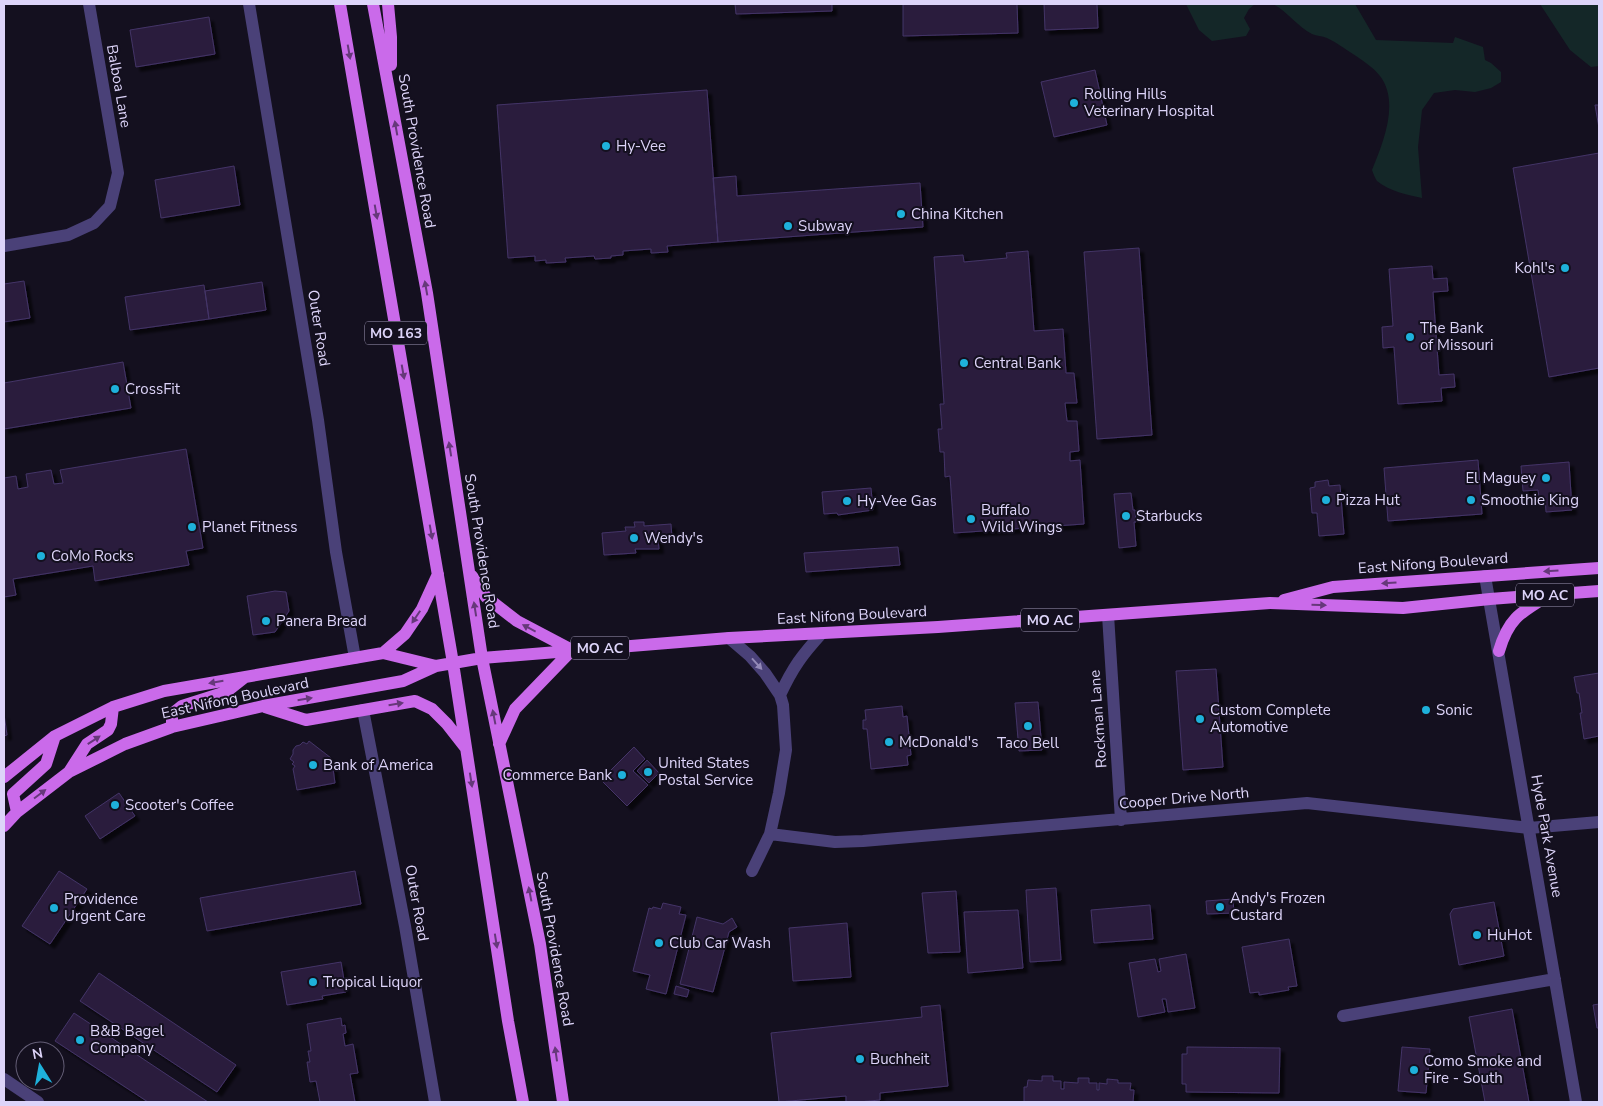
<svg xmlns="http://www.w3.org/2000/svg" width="1603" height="1106" font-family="'Nunito Sans',sans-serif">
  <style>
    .green { fill: #142728 }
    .building { fill: #291e3e; stroke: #443467; filter: url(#shadow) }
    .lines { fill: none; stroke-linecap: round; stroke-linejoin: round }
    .minor { stroke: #4a4178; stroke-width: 12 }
    .major { stroke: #ca6aea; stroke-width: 12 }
    .oneway { fill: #66387a }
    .oneway2 { fill: #948ab8 }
    .poi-dot { fill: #1eb1db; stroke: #14101f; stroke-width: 2 }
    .labels { text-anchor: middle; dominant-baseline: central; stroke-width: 4; stroke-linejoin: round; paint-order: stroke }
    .shield { fill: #14101f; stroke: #a199b8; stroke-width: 1 }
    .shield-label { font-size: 14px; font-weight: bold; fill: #ddd4f9 }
    .street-label { font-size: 15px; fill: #ddd4f9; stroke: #14101f }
    .poi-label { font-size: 15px; fill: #ddd4f9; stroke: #14101f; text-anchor: start }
  </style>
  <defs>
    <filter id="shadow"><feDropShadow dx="4.5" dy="4.5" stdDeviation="1" flood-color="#0009"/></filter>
  </defs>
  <rect width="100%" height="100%" fill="#14101f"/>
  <path class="green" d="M1186,4H1255L1249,9L1244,18L1250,29L1246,36L1212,41L1199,30Z
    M1273,4H1355L1376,40L1453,43L1455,37L1483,47L1485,60L1491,63L1501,72V82L1491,88L1475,92L1455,90L1434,93L1422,110L1418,147L1422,198C1408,195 1389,191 1377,181C1375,178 1373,173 1372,170C1383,143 1400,102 1380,76C1373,67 1362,60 1353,54C1345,49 1336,42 1327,38C1322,36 1317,36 1312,34C1298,27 1288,12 1273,4Z
    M1540,4H1599V66L1591,67L1570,50Z"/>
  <path class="building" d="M735,4H832V11L736,14Z
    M903,4H1017L1018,33L903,36Z
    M1044,4H1097L1098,28L1045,30Z
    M209,17L215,54L136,67L130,30Z
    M1095,70L1107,125L1054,137L1041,82Z
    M707,90L718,242L667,246L668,252L651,253V249L623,251V255L611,256V258L595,259L594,256L565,258L566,262L546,263V260L535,261V256L508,258L497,105Z
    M1595,105H1599V128Z
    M1599,153V368L1549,377L1513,168Z
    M234,166L240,205L161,218L155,180Z
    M736,176L737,196L920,183L923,227L718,242L713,178Z
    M1139,248L1152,435L1097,439L1084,252Z
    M1028,251L1034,331L1063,329L1066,373H1074L1077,403H1065L1067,421H1077L1079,451L1070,452V461L1080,460L1084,524L954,533L950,476L945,477L944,452H940L938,429H942L940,404H944L934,257L963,255L964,262L1007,258L1006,253Z
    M1432,266L1433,279L1447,278L1448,291L1433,292L1439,375L1454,374L1455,387L1441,388L1442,401L1398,404L1394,347L1383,348L1382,327L1393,326L1389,269Z
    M24,281L30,318L4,322V284Z
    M262,282L266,310L209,319L205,291Z
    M204,285L209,319L130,330L125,297Z
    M123,362L131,408L4,429V383Z
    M186,449L203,548L186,551L189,565L95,581L93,566L13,579L16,595L4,597V478L16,476L18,489L28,487L26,474L51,470L54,484L63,483L60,470Z
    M1478,460L1482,514L1388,521L1384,468Z
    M1569,462L1572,510L1546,512L1545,497H1539L1538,490L1523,491L1521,466Z
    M1328,480L1329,486L1340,485L1344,534L1319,536L1317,513H1312L1310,488L1315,487V482Z
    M871,488L873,510L838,515L837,513L824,514L822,492Z
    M1131,493L1133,510H1135L1136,522H1134L1136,546L1119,548L1114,494Z
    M634,522H644V526L671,524L672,538L658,539L659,549H635L636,553L604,555L602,533L626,531L625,527H635Z
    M898,547L900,565L806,572L804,553Z
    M275,591L286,592L289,611L275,632L253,635L247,596Z
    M1216,669L1223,767L1183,770L1176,671Z
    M1599,673V736L1584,739L1580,713H1582L1579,693H1577L1574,677Z
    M1038,702L1042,750L1019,751L1015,703Z
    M902,706L903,717L907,716L911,755L907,756L908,765L871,769L867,729H863V720H866L865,710Z
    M4,714L7,735L4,736Z
    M309,741L331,758L329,760L332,761L335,783L297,790L293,769L295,766L292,764L294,762L290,759L293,754V750L296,746L300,745L303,742L307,744Z
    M634,747L645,759L633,771L648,785L627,806L601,780Z
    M647,760L659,773L649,783L637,771Z
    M119,793L135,816L100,839L85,816Z
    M59,871L87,889L50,944L22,926Z
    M355,871L361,904L207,931L200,898Z
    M1056,888L1061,960L1030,962L1026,890Z
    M956,891L960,952L928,953L922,893Z
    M1233,899L1234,913L1207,914L1206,901Z
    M1494,902L1504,956L1459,965L1450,914L1453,909Z
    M663,903L681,907L679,914L686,915L666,994L646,989L650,975L633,971L649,908L652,909L653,907L661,909Z
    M1150,905L1153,939L1094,943L1091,910Z
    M1018,910L1023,968L968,973L964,912Z
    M697,917L723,924L732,918L737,927L729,932L713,992L680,984Z
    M847,923L851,977L793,981L789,928Z
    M1289,939L1297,986L1288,987L1289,990L1259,995V992L1250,993L1242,947Z
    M1186,954L1195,1008L1168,1012L1166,999H1162L1165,1012L1138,1017L1129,963L1155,959L1158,972L1161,971L1159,959Z
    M341,962L346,992L322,996L323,999L287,1005L281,972Z
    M99,973L236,1065L217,1092L80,1001Z
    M676,986L689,990L687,997L674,994Z
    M1599,1004V1028H1597L1593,1005Z
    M940,1005L948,1086L880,1093V1100L858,1102H846V1096L779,1102L771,1033L922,1017L921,1007Z
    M1512,1009L1529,1102H1485L1469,1017Z
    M74,1013L208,1102H148L55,1041Z
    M341,1018L342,1026L345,1025L346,1033L343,1034L345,1046L353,1044L358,1073L350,1074L355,1102H320L316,1081L310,1082L307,1062H310L308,1051H311L307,1024Z
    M1187,1047L1280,1048L1279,1093L1186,1092V1084H1182V1054H1187Z
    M1402,1047L1430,1049L1426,1093L1398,1091Z
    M1042,1076H1053V1081H1061V1089H1064V1082L1078,1083V1078H1089V1083H1097V1090H1099V1083L1107,1084V1079L1118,1080V1083H1131L1130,1090H1134L1133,1102H1024V1087H1027L1028,1080L1042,1081Z"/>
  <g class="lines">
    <path class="minor" d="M249,4L318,420L336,552L355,658
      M4,246L68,235L94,223L110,206L118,173L89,4
      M1485,576L1576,1102
      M1108,615L1121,820
      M729,638L750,656L765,673L780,695L783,705L786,750L779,793L770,834L752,871
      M780,695C793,667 802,655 822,633
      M363,710L405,926L435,1102
      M770,834L835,842L863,841L1307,803L1529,828L1599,822
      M1343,1016L1555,979
      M4,1079L38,1102"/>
    <path class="major" d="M340,4L453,663L508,1021L523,1102
      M373,4L427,293L482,658L540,944L563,1102
      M388,4L391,37V65
      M472,576L486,597L517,621L572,650L515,709L499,744
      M1284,600L1333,587L1599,568
      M1499,651C1508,620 1519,613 1546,597
      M383,653L405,634L422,609L438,574
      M265,707L306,720L415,701L432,709L447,724L465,747
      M172,727V714L182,706L226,692L245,677
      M69,772L87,744L108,730L111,724L113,707
      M4,777L55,736L113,707L164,691L383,653L436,666
      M17,812L13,794L46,764L55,736
      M4,826L17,812L69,772L125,744L172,727L263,706L403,681L436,666L482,658L729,638L938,627L1270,603L1403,608L1490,599L1599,591"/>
  </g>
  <defs><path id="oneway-solid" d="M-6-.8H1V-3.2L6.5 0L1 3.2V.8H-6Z" transform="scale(1.25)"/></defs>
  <g class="oneway">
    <use href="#oneway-solid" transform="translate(349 52) rotate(80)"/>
    <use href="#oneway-solid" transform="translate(396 128) rotate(-100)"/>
    <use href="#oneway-solid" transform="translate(376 212) rotate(80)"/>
    <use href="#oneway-solid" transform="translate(426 288) rotate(-100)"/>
    <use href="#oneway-solid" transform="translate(403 372) rotate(80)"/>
    <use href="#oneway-solid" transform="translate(450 449) rotate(-99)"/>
    <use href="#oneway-solid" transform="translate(431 532) rotate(80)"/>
    <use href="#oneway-solid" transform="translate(1551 571) rotate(176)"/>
    <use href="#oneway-solid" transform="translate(1389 583) rotate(176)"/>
    <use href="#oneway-solid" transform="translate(1319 605) rotate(2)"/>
    <use href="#oneway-solid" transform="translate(475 609) rotate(-99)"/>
    <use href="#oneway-solid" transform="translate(416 617) rotate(124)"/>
    <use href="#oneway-solid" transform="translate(529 628) rotate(-152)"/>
    <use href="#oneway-solid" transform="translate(216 682) rotate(170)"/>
    <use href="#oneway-solid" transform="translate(305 699) rotate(-9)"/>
    <use href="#oneway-solid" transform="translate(396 704) rotate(-9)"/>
    <use href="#oneway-solid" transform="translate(494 717) rotate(-101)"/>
    <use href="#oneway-solid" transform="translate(94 740) rotate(-33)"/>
    <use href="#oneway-solid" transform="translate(471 780) rotate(81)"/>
    <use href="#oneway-solid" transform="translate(40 794) rotate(-37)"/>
    <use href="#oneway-solid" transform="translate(530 894) rotate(-101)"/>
    <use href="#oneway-solid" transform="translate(496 941) rotate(81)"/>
    <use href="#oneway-solid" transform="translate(556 1054) rotate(-98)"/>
  </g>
  <use class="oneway2" href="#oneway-solid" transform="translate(757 664) rotate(48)"/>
  <g class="poi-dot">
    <circle cx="1074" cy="103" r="5"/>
    <circle cx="606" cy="146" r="5"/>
    <circle cx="901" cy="214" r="5"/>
    <circle cx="788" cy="226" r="5"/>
    <circle cx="1565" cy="268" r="5"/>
    <circle cx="1410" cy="337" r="5"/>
    <circle cx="964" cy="363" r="5"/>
    <circle cx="115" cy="389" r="5"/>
    <circle cx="1546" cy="478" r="5"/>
    <circle cx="1326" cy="500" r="5"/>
    <circle cx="1471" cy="500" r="5"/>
    <circle cx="847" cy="501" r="5"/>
    <circle cx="1126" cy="516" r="5"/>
    <circle cx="971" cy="519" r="5"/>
    <circle cx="192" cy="527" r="5"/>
    <circle cx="634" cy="538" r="5"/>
    <circle cx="41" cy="556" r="5"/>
    <circle cx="266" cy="621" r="5"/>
    <circle cx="1426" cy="710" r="5"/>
    <circle cx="1200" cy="719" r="5"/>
    <circle cx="1028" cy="726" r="5"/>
    <circle cx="889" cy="742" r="5"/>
    <circle cx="313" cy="765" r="5"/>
    <circle cx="648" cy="772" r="5"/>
    <circle cx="622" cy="775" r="5"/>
    <circle cx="115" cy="805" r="5"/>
    <circle cx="1220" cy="907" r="5"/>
    <circle cx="54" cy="908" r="5"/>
    <circle cx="1477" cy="935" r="5"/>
    <circle cx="659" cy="943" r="5"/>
    <circle cx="313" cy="982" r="5"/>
    <circle cx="80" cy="1040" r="5"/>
    <circle cx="860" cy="1059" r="5"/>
    <circle cx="1414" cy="1070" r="5"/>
  </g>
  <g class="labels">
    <g class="shield">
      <rect x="365" y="321.5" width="62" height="23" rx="4"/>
      <rect x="1516" y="583.5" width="58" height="23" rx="4"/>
      <rect x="1021" y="608.5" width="58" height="23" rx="4"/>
      <rect x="571" y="636.5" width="58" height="23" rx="4"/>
    </g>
    <g class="shield-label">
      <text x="396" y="333">MO 163</text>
      <text x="1545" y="595">MO AC</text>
      <text x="1050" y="620">MO AC</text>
      <text x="600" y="648">MO AC</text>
    </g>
    <g class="street-label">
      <text transform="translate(119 86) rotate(80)">Balboa Lane</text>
      <text transform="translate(417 151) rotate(80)">South Providence Road</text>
      <text transform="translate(319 328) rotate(81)">Outer Road</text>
      <text transform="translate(482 551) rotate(81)">South Providence Road</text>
      <text transform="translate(1433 563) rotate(-4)">East Nifong Boulevard</text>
      <text transform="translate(852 615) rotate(-3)">East Nifong Boulevard</text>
      <text transform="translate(235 698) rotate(-12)">East Nifong Boulevard</text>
      <text transform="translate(1098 719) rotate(-94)">Rockman Lane</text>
      <text transform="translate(1184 798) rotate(-5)">Cooper Drive North</text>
      <text transform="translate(1547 836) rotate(80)">Hyde Park Avenue</text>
      <text transform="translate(417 903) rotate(80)">Outer Road</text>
      <text transform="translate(555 949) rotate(80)">South Providence Road</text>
    </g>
    <g class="poi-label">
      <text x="1084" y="94">Rolling Hills<tspan x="1084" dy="17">Veterinary Hospital</tspan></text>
      <text x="616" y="146">Hy-Vee</text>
      <text x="911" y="214">China Kitchen</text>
      <text x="798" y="226">Subway</text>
      <text x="1555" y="268" text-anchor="end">Kohl's</text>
      <text x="1420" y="328">The Bank<tspan x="1420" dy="17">of Missouri</tspan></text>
      <text x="974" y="363">Central Bank</text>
      <text x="125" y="389">CrossFit</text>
      <text x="1536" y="478" text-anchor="end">El Maguey</text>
      <text x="1336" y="500">Pizza Hut</text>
      <text x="1481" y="500">Smoothie King</text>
      <text x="857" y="501">Hy-Vee Gas</text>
      <text x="981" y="510">Buffalo<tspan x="981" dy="17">Wild Wings</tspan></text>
      <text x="1136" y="516">Starbucks</text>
      <text x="202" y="527">Planet Fitness</text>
      <text x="644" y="538">Wendy's</text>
      <text x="51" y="556">CoMo Rocks</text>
      <text x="276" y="621">Panera Bread</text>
      <text x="1210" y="710">Custom Complete<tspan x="1210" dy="17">Automotive</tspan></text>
      <text x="1436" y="710">Sonic</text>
      <text x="899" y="742">McDonald's</text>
      <text x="1028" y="743" text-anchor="middle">Taco Bell</text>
      <text x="658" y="763">United States<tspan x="658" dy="17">Postal Service</tspan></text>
      <text x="323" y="765">Bank of America</text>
      <text x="612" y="775" text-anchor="end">Commerce Bank</text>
      <text x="125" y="805">Scooter's Coffee</text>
      <text x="1230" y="898">Andy's Frozen<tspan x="1230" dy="17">Custard</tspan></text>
      <text x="64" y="899">Providence<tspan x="64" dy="17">Urgent Care</tspan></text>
      <text x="1487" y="935">HuHot</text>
      <text x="669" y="943">Club Car Wash</text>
      <text x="323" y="982">Tropical Liquor</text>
      <text x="90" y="1031">B&amp;B Bagel<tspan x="90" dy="17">Company</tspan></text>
      <text x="870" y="1059">Buchheit</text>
      <text x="1424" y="1061">Como Smoke and<tspan x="1424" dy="17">Fire - South</tspan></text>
    </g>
  </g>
  <rect width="1603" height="1106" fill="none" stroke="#ddd4f9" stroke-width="10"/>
  <g transform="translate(40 1066) rotate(349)"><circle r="24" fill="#14101f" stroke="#645e76"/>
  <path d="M0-4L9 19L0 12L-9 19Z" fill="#1eb1db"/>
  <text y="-8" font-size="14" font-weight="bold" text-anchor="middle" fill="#ddd4f9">N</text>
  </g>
</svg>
